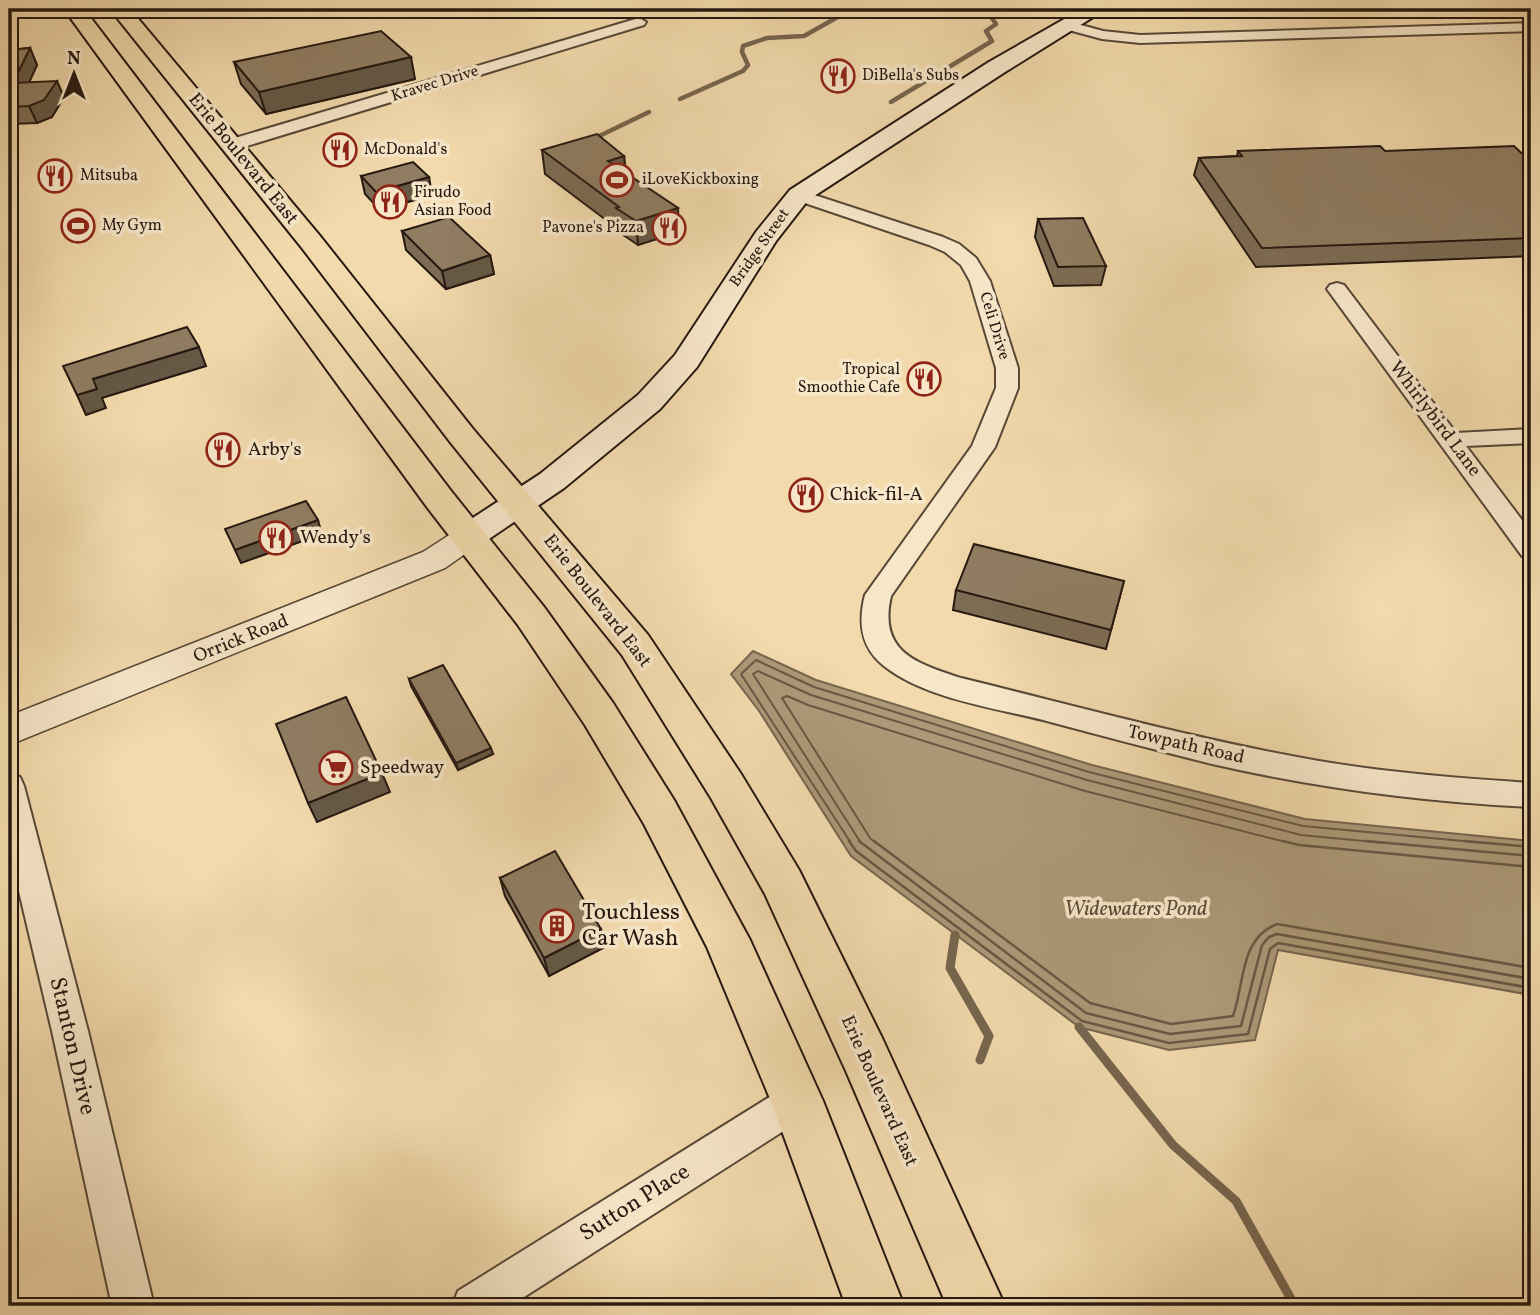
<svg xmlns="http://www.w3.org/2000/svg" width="1540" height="1315" font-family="Vollkorn,serif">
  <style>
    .water { fill: #ac9877; stroke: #76654e; stroke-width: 2 }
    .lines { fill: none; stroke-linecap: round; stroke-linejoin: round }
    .shore-far1 { stroke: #685844; stroke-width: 2 }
    .shore { stroke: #685844; stroke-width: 2.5 }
    .stream-far1 { stroke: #76654e; stroke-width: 4.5 }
    .stream { stroke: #76654e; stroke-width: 9 }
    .minor-casing { stroke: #584838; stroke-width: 4 }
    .tertiary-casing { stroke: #584838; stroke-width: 3 }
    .secondary-casing { stroke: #251811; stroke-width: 4 }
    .primary-casing { stroke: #251811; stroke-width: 4 }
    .minor { fill: #f7e7c9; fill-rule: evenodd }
    .tertiary { fill: #f7e7c9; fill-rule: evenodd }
    .secondary { fill: #f7e7c9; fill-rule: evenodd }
    .primary { fill: #f2daac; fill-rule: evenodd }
    .wall { fill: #7c6c54; stroke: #251811; stroke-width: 2 }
    .shaded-wall { fill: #655845; stroke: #251811; stroke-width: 2 }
    .building { fill: #907d62; stroke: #251811; stroke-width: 2 }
    .labels { text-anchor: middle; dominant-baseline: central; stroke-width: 7; stroke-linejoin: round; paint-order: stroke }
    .far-poi-label { font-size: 16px; fill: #251811; stroke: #f7e7c9; text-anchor: start }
    .far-street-label { font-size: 16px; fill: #251811; stroke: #f7e7c9 }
    .street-label { font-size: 19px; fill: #251811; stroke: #f7e7c9 }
    .poi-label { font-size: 19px; fill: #251811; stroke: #f7e7c9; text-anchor: start }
    .water-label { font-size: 21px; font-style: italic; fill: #5b4b3a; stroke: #f7e7c9 }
    .near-poi-label { font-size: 23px; fill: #251811; stroke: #f7e7c9; text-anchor: start }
    .near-street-label { font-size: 23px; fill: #251811; stroke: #f7e7c9 }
  </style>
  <rect width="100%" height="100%" fill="#f2daac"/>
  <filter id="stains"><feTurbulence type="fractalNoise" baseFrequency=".00286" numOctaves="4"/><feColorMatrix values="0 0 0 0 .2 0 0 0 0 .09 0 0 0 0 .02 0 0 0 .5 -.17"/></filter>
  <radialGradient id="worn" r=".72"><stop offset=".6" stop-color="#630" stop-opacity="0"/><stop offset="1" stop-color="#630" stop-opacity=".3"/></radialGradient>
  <path class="water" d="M753,651L816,680L1092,765L1305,819L1531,841V995L1278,950L1255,1040L1169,1050L1079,1027L851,856L759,711L731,674Z"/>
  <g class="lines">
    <path class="shore-far1" d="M851,843L741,674L756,660L814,687L1089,772L1303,826L1484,843
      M861,843L753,674L758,671L811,695L1087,780L1301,835L1385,843
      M876,843L870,838L782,698L787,696L808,705L1085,791L1290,843"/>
    <path class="shore" d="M849,841L856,851L1082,1021L1169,1043L1248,1034L1270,949L1278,943L1531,988
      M859,841L1086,1013L1170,1034L1241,1026L1262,945L1269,937L1277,934L1531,979
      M874,841L1090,1003L1171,1024L1233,1016C1245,983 1239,939 1277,924L1531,968
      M1283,841L1299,845L1531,867
      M1366,841L1531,856
      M1465,841L1531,847"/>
    <path class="stream-far1" d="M680,99L743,71L748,65L742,52L743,46L767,38L804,36L843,14L845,9
      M891,102L992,41L986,31L996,24L991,17
      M591,140L649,112"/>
    <path class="stream" d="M955,935L950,968L989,1036L980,1060
      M1079,1027L1173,1145L1236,1201L1295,1306"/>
    <defs>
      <path id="minor" d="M639,18L646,22L644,25L237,149H225L222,145L225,141Z
        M1070,22L1103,31L1140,35L1531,23V31L1140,43L1102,39L1065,29L1063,26L1065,23Z
        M799,190L943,237L959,244L976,258L990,281L1018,368V388L995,447L891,596C878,652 916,663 961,678C1080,707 1199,740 1319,761C1389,773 1460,778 1531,783V807C1424,802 1317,788 1212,764C1156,750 1099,735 1043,720C994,708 924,698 884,666C860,647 858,622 865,595L972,446L996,388V368L970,281L961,265L945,252L929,245L793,199L790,195L793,191Z
        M1337,283L1344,285L1456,433L1531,429V443L1466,446L1531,532V559L1522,556L1330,293L1327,289L1330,285Z
        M9,774L20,777L24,786L88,1031L154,1306H112L52,1031L9,849Z
        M797,1083L810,1088L816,1101L810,1114L510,1306H452L458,1291L784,1088Z"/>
      <path id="tertiary" d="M468,526L479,530L484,537L479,544L445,568L9,745V716L423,552L457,530Z"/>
      <path id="secondary" d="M1082,9H1106L1005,72L808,200L776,241L697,367L660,409L564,488L480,545L468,549L456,545L451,537L456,529L540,474L638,395L675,355L756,232L790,190L989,62Z"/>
      <path id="primary" d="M64,9H84L451,491L544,607L613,703L674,800L750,940L823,1101L904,1306H846L771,1101L707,947L644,824L585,725L518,625L427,507Z
        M110,9H130L320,236L473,429L648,635L741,774L799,870L883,1040L1005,1306H947L846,1071L765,894L711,798L622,655L451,443L302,248Z"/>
    </defs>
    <use href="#minor" class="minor-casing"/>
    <use href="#tertiary" class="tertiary-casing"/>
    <use href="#secondary" class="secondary-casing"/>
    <use href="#primary" class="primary-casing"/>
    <use href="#minor" class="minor"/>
    <use href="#tertiary" class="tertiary"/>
    <use href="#secondary" class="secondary"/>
    <use href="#primary" class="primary"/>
  </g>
  <path class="wall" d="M30,48L37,65L29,82L64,97L52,117L37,123L9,124V50Z
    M234,62L415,79L266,114L241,84Z
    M542,150L624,156L626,173L679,232L638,245L619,232L618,229L545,174Z
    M1238,151H1385L1531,162V256L1256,267L1194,175L1199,158L1237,156Z
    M361,176L432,195L380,210L365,194Z
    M1038,219L1106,266L1101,285L1054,286L1035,237Z
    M402,231L490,255L494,274L446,289L406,250Z
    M1124,581L1106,649L953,610L956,590Z
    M409,679L493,754L458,770L411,686Z
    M500,878L605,947L549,976L505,896Z"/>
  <path class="shaded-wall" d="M30,48L37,65L21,100L13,83Z
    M411,57L415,79L266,114L259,92Z
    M57,81L64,97L52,117L37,123L29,106Z
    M624,156L626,180L608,161Z
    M429,177L432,195L380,210L376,192Z
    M678,208L679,232L638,245L636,221Z
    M490,255L494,274L446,289L442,271Z
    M199,347L206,366L102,398L106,408L86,415L77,395L93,379Z
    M318,520L322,534L241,563L235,550Z
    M491,748L493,754L458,770L456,763Z
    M382,773L390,792L317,822L308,803Z
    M601,929L605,947L549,976L544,958Z"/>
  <path class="building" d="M381,31L411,57L259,92L234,62Z
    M30,48L13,83L57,81L44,100L29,106L9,107V50Z
    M597,134L624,156L608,161L678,208L636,221L616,208L619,207L542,150Z
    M1380,146L1385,151L1514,146L1531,162V238L1262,248L1199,158L1242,156L1238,151Z
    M413,162L429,177L376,192L361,176Z
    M449,217L490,255L442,271L402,231Z
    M1083,218L1106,266L1058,267L1038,219Z
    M187,327L199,347L93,379L97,389L77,395L63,366Z
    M306,501L318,520L235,550L225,529Z
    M974,544L1124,581L1111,630L956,590Z
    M443,665L491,748L456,763L409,679Z
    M346,697L382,773L308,803L276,724Z
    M555,851L601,929L544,958L500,878Z"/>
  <defs>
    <symbol id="restaurant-ring" viewBox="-11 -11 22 22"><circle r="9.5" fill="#f7e7c9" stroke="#8f2418" stroke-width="1.5"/><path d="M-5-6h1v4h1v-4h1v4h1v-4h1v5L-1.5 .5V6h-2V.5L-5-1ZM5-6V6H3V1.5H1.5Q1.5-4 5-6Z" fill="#8f2418"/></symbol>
    <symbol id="stadium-ring" viewBox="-11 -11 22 22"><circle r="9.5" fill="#f7e7c9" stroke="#8f2418" stroke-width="1.5"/><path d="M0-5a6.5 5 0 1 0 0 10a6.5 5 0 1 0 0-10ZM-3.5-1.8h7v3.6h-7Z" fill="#8f2418"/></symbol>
    <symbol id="supermarket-ring" viewBox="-11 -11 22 22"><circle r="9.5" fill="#f7e7c9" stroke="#8f2418" stroke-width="1.5"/><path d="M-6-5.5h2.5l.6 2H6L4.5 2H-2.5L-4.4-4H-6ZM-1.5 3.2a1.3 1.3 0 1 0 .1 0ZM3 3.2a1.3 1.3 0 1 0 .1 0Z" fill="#8f2418"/></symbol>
    <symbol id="building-ring" viewBox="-11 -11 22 22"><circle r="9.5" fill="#f7e7c9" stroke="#8f2418" stroke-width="1.5"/><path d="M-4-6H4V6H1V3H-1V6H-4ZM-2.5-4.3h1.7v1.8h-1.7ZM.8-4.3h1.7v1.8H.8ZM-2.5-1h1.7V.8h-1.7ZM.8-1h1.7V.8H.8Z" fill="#8f2418"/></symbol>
  </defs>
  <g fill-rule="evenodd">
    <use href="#restaurant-ring" x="819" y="57" width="38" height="38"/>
    <use href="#restaurant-ring" x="321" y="131" width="38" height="38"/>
    <use href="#restaurant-ring" x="36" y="157" width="38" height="38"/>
    <use href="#stadium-ring" x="598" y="161" width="38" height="38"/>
    <use href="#restaurant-ring" x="371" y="183" width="38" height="38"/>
    <use href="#stadium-ring" x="59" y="207" width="38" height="38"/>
    <use href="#restaurant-ring" x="650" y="209" width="38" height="38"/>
    <use href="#restaurant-ring" x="905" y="360" width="38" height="38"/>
    <use href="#restaurant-ring" x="204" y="431" width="38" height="38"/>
    <use href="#restaurant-ring" x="787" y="476" width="38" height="38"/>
    <use href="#restaurant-ring" x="257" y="519" width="38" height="38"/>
    <use href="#supermarket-ring" x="317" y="749" width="38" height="38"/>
    <use href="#building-ring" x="538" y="907" width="38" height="38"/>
  </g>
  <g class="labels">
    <g class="far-poi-label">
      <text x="862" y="76">DiBella's Subs</text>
      <text x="364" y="150">McDonald's</text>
      <text x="80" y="176">Mitsuba</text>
      <text x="642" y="180">iLoveKickboxing</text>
      <text x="414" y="193">Firudo<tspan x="414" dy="18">Asian Food</tspan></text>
      <text x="102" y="226">My Gym</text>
      <text x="644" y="228" text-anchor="end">Pavone's Pizza</text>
      <text x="900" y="370" text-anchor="end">Tropical<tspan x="900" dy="18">Smoothie Cafe</tspan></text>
    </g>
    <g class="far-street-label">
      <text transform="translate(435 84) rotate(-17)">Kravec Drive</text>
      <text transform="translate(760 248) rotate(-55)">Bridge Street</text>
      <text transform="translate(994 326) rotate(73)">Celi Drive</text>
    </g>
    <g class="street-label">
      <text transform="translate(243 159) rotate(51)">Erie Boulevard East</text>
      <text transform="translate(1435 419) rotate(53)">Whirlybird Lane</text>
      <text transform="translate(597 601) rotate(52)">Erie Boulevard East</text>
      <text transform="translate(241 639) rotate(-22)">Orrick Road</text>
      <text transform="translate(1186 745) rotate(13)">Towpath Road</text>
      <text transform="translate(879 1091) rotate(66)">Erie Boulevard East</text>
    </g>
    <g class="poi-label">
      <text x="248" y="450">Arby's</text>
      <text x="830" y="495">Chick-fil-A</text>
      <text x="300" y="538">Wendy's</text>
      <text x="360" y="768">Speedway</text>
    </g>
    <g class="water-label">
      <text x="1136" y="909">Widewaters Pond</text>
    </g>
    <g class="near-poi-label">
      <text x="582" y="913">Touchless<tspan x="582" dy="26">Car Wash</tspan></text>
    </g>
    <g class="near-street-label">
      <text transform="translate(72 1046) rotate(77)">Stanton Drive</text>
      <text transform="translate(635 1203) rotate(-32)">Sutton Place</text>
    </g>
  </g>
  <rect width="1540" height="1315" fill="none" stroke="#f2daac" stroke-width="35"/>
  <rect x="10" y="10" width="1519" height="1294" fill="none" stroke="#251811" stroke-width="3.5"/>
  <rect x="18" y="18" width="1505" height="1280" fill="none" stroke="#251811" stroke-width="2"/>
  <g transform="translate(74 74)" stroke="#f7e7c9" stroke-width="5" paint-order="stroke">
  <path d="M0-5L12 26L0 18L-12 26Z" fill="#251811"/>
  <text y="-10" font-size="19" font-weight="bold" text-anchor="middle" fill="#251811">N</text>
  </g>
  <rect width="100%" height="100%" filter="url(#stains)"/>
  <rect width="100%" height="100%" fill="url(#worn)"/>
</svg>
